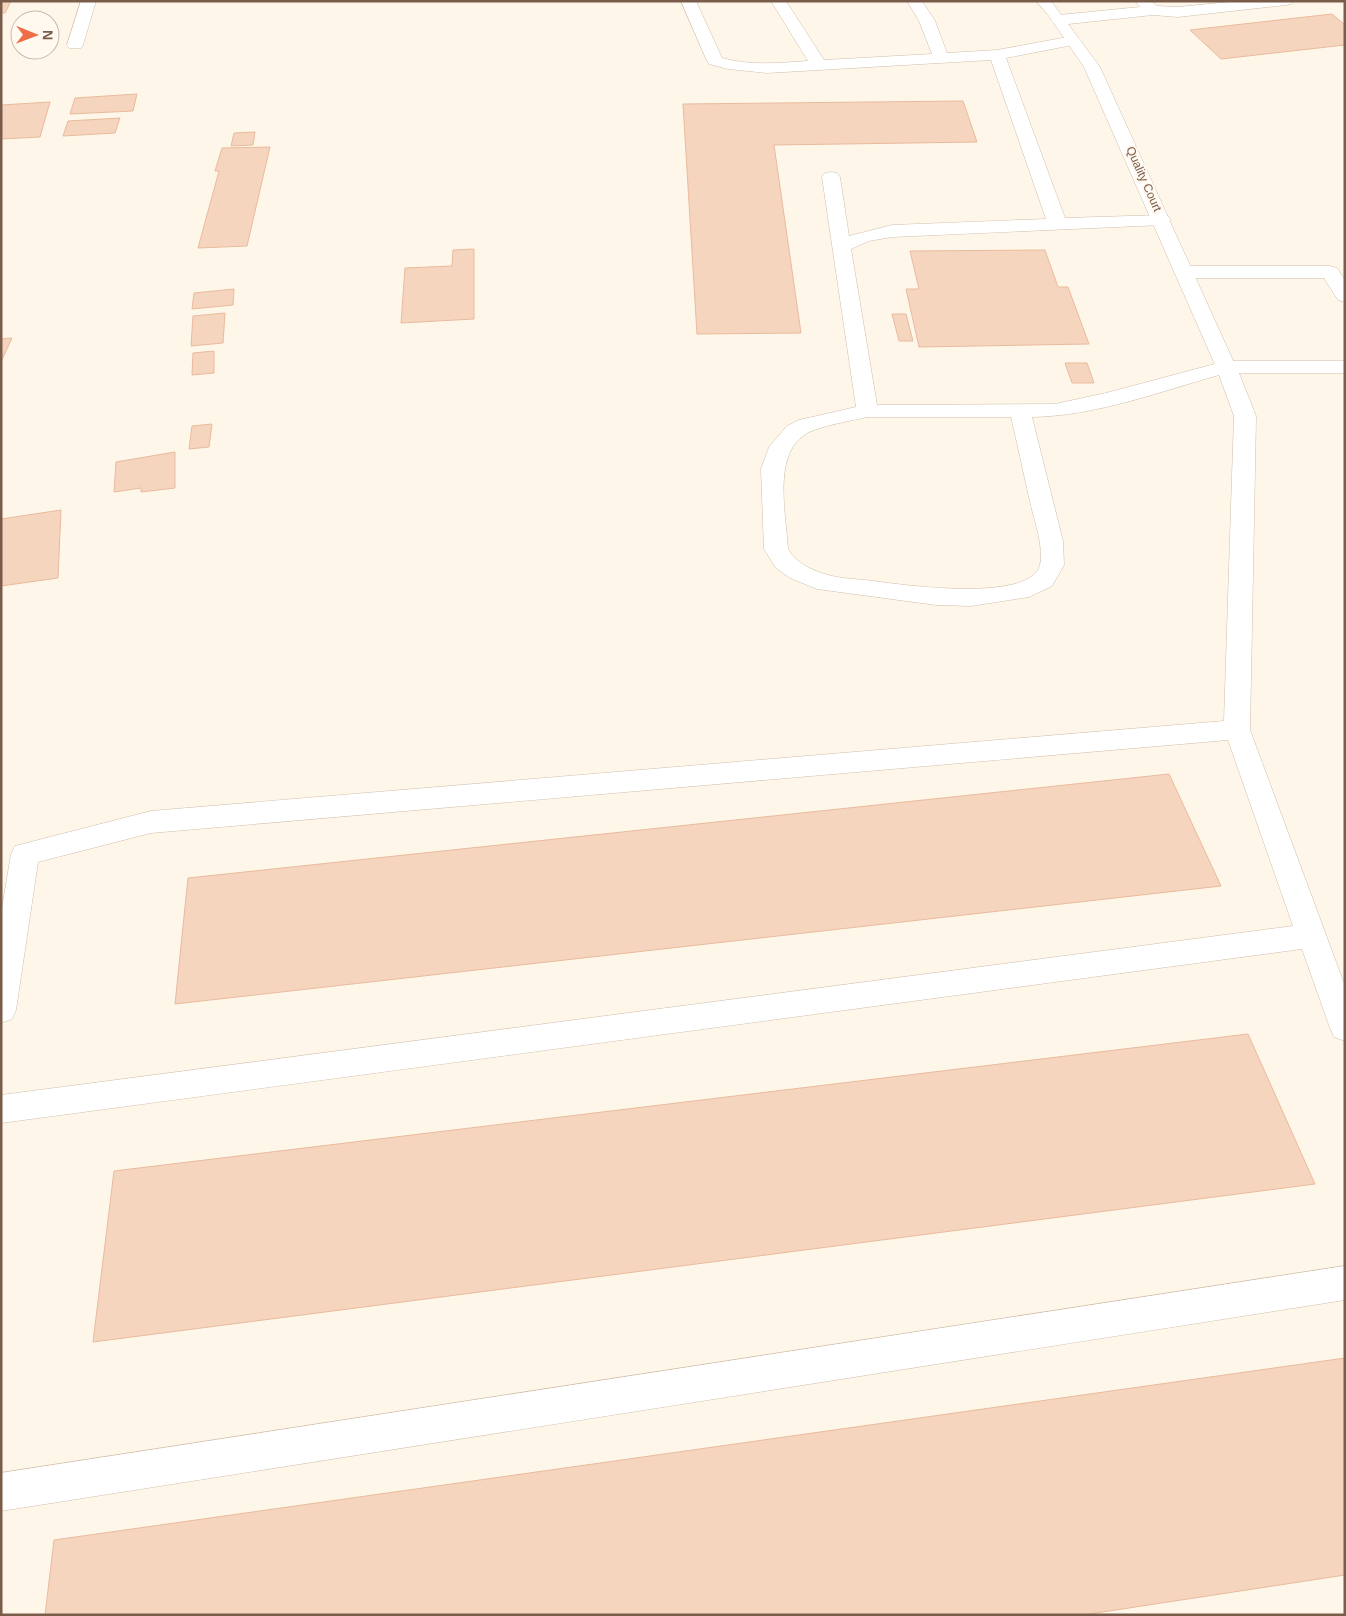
<svg xmlns="http://www.w3.org/2000/svg" width="1346" height="1616" font-family="Arial,sans-serif">
  <style>
    .building { fill: #f5d5be; stroke: #e9bb9d }
    .lines { fill: none; stroke-linecap: round; stroke-linejoin: round }
    .service-casing { stroke: #d1beac; stroke-width: 1 }
    .minor-casing { stroke: #d1beac; stroke-width: 1 }
    .service { fill: #fff; fill-rule: evenodd }
    .minor { fill: #fff; fill-rule: evenodd }
    .labels { text-anchor: middle; dominant-baseline: central; stroke-width: 4.5; stroke-linejoin: round; paint-order: stroke }
    .far-street-label { font-size: 12px; fill: #7a5c4a; stroke: #fff9f0 }
  </style>
  <rect width="100%" height="100%" fill="#fef6e8"/>
  <path class="building" d="M1,1H11L5,13H1Z
    M1332,14L1345,25V45L1221,59L1190,30Z
    M137,94L133,111L70,114L75,98Z
    M963,101L977,142L774,145L801,333L697,334L683,104Z
    M50,102L40,137L1,139V105Z
    M120,118L115,133L63,136L68,121Z
    M255,132L253,145L231,146L234,133Z
    M270,147L247,246L198,248L219,171H215L222,148Z
    M474,249V319L401,323L405,268L452,266L453,250Z
    M1045,250L1058,287H1068L1089,344L919,347L906,289H919L910,251Z
    M234,289L233,305L192,309L194,293Z
    M225,313L223,343L191,346L193,316Z
    M892,314H906L913,341H899Z
    M12,338L1,362V339Z
    M214,351V373L192,375L193,353Z
    M1065,363H1087L1094,383H1072Z
    M212,424L209,447L189,449L192,426Z
    M175,452V488L141,492V488L114,492L116,462Z
    M61,510L58,578L1,586V519Z
    M1169,774L1221,886L175,1004L188,878Z
    M1248,1034L1315,1184L93,1342L114,1171Z
    M1345,1358V1575L1083,1615H45L54,1540Z"/>
  <g class="lines">
    <defs>
      <path id="service" d="M681,1H696L722,58C750,66 779,63 808,61L771,1H786L824,60L932,54L919,21L907,1H922L935,21L947,53L997,50L1073,36L1078,38L1081,41L1078,44L1006,58L1065,218L1162,215L1168,216L1171,220L1168,224L1162,225L892,237L869,241L851,249L877,405L1055,404L1106,393L1226,361H1345V373H1239L1256,416L1250,730L1345,986V1041L1334,1037L1330,1028L1302,949L1,1123V1095L1293,926L1228,740L151,833L38,862L16,1010L12,1019L1,1023V914L11,854L15,846L151,811L1224,721L1234,416L1219,375C1159,392 1095,416 1032,417L1063,541L1064,565L1052,586L1029,597L971,606L936,605L817,589L790,578L776,568L764,549L761,469L769,447L787,426L799,420L856,407L822,177L825,173L831,172L837,173L840,177L849,236L892,225L1046,219L991,60L767,73L728,69L709,64L707,61ZM867,417H1011C1018,446 1024,476 1031,506C1035,522 1044,549 1040,565C1030,603 903,585 873,581C859,579 842,579 828,575C813,571 796,563 788,549C786,512 770,446 814,430C831,424 850,421 867,417Z
        M1135,1H1151L1157,6L1178,7L1239,1H1293L1291,4L1286,5L1178,17L1153,15L1059,25L1054,23L1051,20L1054,17L1059,15L1140,7Z
        M1184,266H1330L1337,268L1345,280V302L1338,300L1324,278H1184L1177,276L1174,272L1177,268Z
        M1345,1266V1300L1,1511V1473Z"/>
      <path id="minor" d="M81,1H96L83,45L81,48H69L67,45Z
        M1036,1H1051L1100,67L1236,367L1233,371L1226,373L1219,371L1216,367L1084,67L1049,16Z"/>
    </defs>
    <use href="#service" class="service-casing"/>
    <use href="#minor" class="minor-casing"/>
    <use href="#service" class="service"/>
    <use href="#minor" class="minor"/>
  </g>
  <g class="labels">
    <g class="far-street-label">
      <text transform="translate(1144 179) rotate(66)">Quality Court</text>
    </g>
  </g>
  <rect width="1346" height="1616" fill="none" stroke="#7a5c4a" stroke-width="5"/>
  <g transform="translate(35 35) rotate(91)"><circle r="24" fill="#fff9f0" stroke="#cabaae"/>
  <path d="M0-4L9 19L0 12L-9 19Z" fill="#ee6f47"/>
  <text y="-8" font-size="14" font-weight="bold" text-anchor="middle" fill="#7a5c4a">N</text>
  </g>
</svg>
